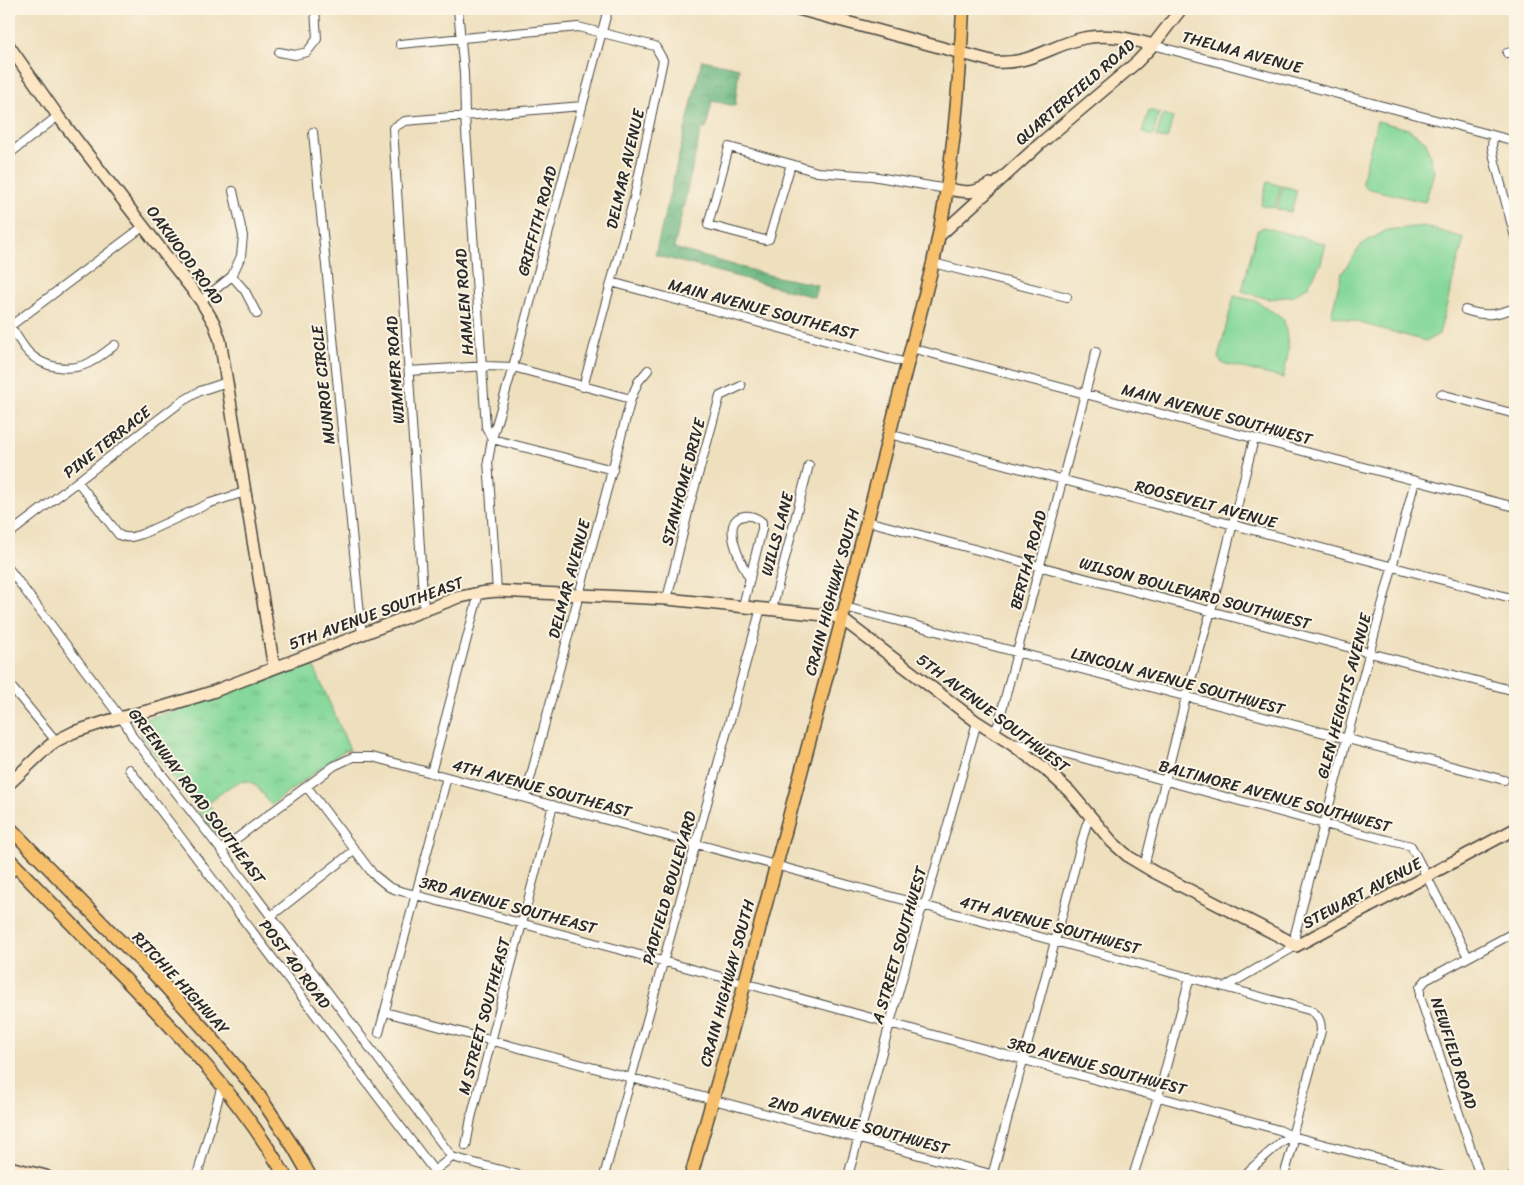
<svg xmlns="http://www.w3.org/2000/svg" width="1524" height="1185" font-family="Sriracha,sans-serif">
  <style>
    .grass { fill: url(#grass-tufts); stroke: #588262 }
    .forest { fill: url(#forest-crowns); stroke: #4c7256 }
    .pitch { fill: #85d89a; stroke: #588262 }
    .lines { fill: none; stroke-linecap: round; stroke-linejoin: round }
    .street-casing { stroke: #484641; stroke-width: 10 }
    .secondary-casing { stroke: #484641; stroke-width: 14 }
    .primary-casing { stroke: #484641; stroke-width: 15 }
    .street { stroke: #fff; stroke-width: 8 }
    .secondary { stroke: #fce6c4; stroke-width: 11 }
    .primary { stroke: #f7c06c; stroke-width: 12 }
    .labels { text-anchor: middle; dominant-baseline: central; stroke-width: 4; stroke-linejoin: round; paint-order: stroke }
    .street-label { font-size: 16px; fill: #2b2b2b; stroke: #fcf5e5 }
  </style>
  <defs>
    <pattern id="grass-tufts" width="24" height="20" patternUnits="userSpaceOnUse" patternTransform="scale(1.25)"><rect width="24" height="20" fill="#85d89a"/><path d="M3 7l-1-3M5 7V3M7 7l1-3M15 17l-1-3M17 17v-4M19 17l1-3" fill="none" stroke="#73ba85"/></pattern>
    <pattern id="forest-crowns" width="20" height="18" patternUnits="userSpaceOnUse" patternTransform="scale(1.25)"><rect width="20" height="18" fill="#6cb882"/><path d="M2 6a3 3 0 1 1 6 0M12 15a3 3 0 1 1 6 0" fill="none" stroke="#59966b"/></pattern>
  </defs>
  <rect width="100%" height="100%" fill="#fcf5e5"/>
  <filter id="ink" filterUnits="userSpaceOnUse"><feTurbulence type="fractalNoise" baseFrequency=".02" numOctaves="2"/><feDisplacementMap in="SourceGraphic" scale="10" xChannelSelector="R" yChannelSelector="G"/><feConvolveMatrix kernelMatrix="1 2 1 2 8 2 1 2 1" color-interpolation-filters="sRGB"/></filter>
  <filter id="wash" filterUnits="userSpaceOnUse"><feTurbulence type="fractalNoise" baseFrequency=".0096" numOctaves="4" result="noise"/><feDisplacementMap in="SourceGraphic" scale="20" xChannelSelector="R" yChannelSelector="G"/><feGaussianBlur stdDeviation="1.12" result="paint"/><feColorMatrix in="noise" values="0 0 0 0 0 0 0 0 0 0 0 0 0 0 0 0 0 1.4 0 .05"/><feComposite in="paint" operator="in"/></filter>
  <g filter="url(#wash)">
    <rect width="100%" height="100%" fill="#eedfbd"/>
    <path class="grass" d="M311,660L350,750H345L271,805C266,799 262,792 256,786C241,771 220,795 208,804L232,836L225,841H221L142,737C139,730 141,724 147,719L189,706L245,685H250L285,672L287,668Z"/>
    <path class="forest" d="M702,60L739,68L735,106L712,101L706,129H701L674,248L772,276L818,285L814,297L655,255Z"/>
    <path class="pitch" d="M1149,110L1159,113L1153,136L1142,133Z
      M1163,114L1173,117L1167,139L1156,137Z
      M1377,121L1408,129L1426,142L1434,172L1425,202L1366,188L1362,182Z
      M1267,182L1281,186L1275,208L1261,205Z
      M1283,186L1297,190L1291,212L1277,209Z
      M1423,226L1464,238L1439,334L1426,341L1331,315L1342,273L1362,244L1387,230Z
      M1263,227L1326,244L1321,263L1308,286L1293,296L1268,299L1242,291L1257,231Z
      M1234,296L1257,301L1284,320L1289,350L1283,378L1222,363L1218,358Z"/>
  </g>
  <g filter="url(#ink)">
    <g class="lines">
      <defs>
        <path id="street" d="M458,9L464,73L465,116L486,427L492,439L488,461L497,591
          M608,9L514,363L492,439L613,470
          M400,44L578,27L655,46L663,60L634,198L583,387
          M1153,45L1515,141
          M279,52L295,55L307,52L317,39L315,9
          M1507,53L1515,51
          M313,132L362,635
          M1493,136L1492,147L1495,162L1515,237
          M9,154L58,116
          M791,164L729,147L708,225L765,240L769,239L791,164L817,172L872,176L947,189
          M933,263L1067,297
          M232,276L245,291L257,314
          M611,282L907,363
          M201,301L232,276L241,256L243,236L233,191
          M1465,310C1486,317 1495,315 1515,308
          M10,326C16,334 21,344 28,352C43,368 69,372 89,363C98,358 107,351 115,345
          M9,327L144,226
          M911,348L1515,507
          M409,371L486,366L513,367L631,399
          M1441,394L1515,414
          M889,434L1515,599
          M78,482L119,535C127,539 133,537 142,534L210,503L245,492
          M867,521L1515,691
          M9,534L181,402L200,391L227,382
          M9,569L127,726L132,736L221,850L452,1157
          M667,599L690,504L720,396L741,386
          M743,606L762,529V522C757,518 751,515 744,516C718,520 743,567 750,579
          M845,607L1504,780
          M772,609L809,465
          M424,610L393,128L405,121L582,106
          M9,684L56,741
          M994,732L998,725L1096,352
          M1012,743L1057,751L1324,824L1411,846L1468,957
          M129,769L438,1176
          M431,773L479,593
          M307,787L373,874L389,887L397,890L744,983L1279,1130L1292,1136L1443,1176
          M525,798L631,399L638,382L648,370
          M221,850L334,766L353,757H372L786,868L1309,1010C1318,1013 1321,1021 1321,1031L1292,1136L1293,1145L1284,1176
          M1144,867L1186,697L1211,611L1254,439
          M9,876L15,866
          M271,916L355,850
          M1225,987L1296,946L1295,934L1415,481
          M385,1012L998,1176
          M379,1033L447,777
          M466,1146L471,1118L553,805
          M452,1157L523,1176
          M434,1171L452,1157
          M197,1176L222,1085
          M604,1176L761,608
          M848,1176L920,914L927,898L977,722
          M992,1176L1086,826L1091,816
          M1133,1176L1158,1097L1190,977
          M1243,1176L1281,1142L1292,1136
          M1480,1176L1420,997V987L1426,980L1515,932
          M1512,1176L1515,1175"/>
        <path id="secondary" d="M798,9L995,62C1031,65 1051,45 1084,38C1108,33 1130,39 1153,45
          M9,46L58,116L201,301L214,323L220,340L274,668
          M947,189C968,192 971,195 990,184
          M939,236L1041,143L1137,62L1153,45L1181,9
          M9,784L49,746L56,741L74,732L111,720L163,707L212,692L456,598L479,593L497,591L667,599L834,616L842,619L977,722L1010,743L1044,768L1070,792L1112,842L1129,857L1154,872L1285,939L1296,946L1515,829
          M9,1167L46,1176"/>
        <path id="primary" d="M9,827L107,928L154,974L207,1032L254,1088L294,1148L310,1176
          M9,859C46,897 83,936 120,974C181,1036 242,1100 285,1176
          M691,1176L729,1042L842,619L933,263C952,179 959,94 963,9"/>
      </defs>
      <use href="#street" class="street-casing"/>
      <use href="#secondary" class="secondary-casing"/>
      <use href="#primary" class="primary-casing"/>
      <use href="#street" class="street"/>
      <use href="#secondary" class="secondary"/>
      <use href="#primary" class="primary"/>
    </g>
  </g>
  <g class="labels">
    <g class="street-label">
      <text transform="translate(1242 52) rotate(15)">THELMA AVENUE</text>
      <text transform="translate(1075 92) rotate(-41)">QUARTERFIELD ROAD</text>
      <text transform="translate(625 169) rotate(-77)">DELMAR AVENUE</text>
      <text transform="translate(537 221) rotate(-75)">GRIFFITH ROAD</text>
      <text transform="translate(185 255) rotate(54)">OAKWOOD ROAD</text>
      <text transform="translate(464 302) rotate(-94)">HAMLEN ROAD</text>
      <text transform="translate(763 309) rotate(15)">MAIN AVENUE SOUTHEAST</text>
      <text transform="translate(395 370) rotate(-94)">WIMMER ROAD</text>
      <text transform="translate(323 385) rotate(-96)">MUNROE CIRCLE</text>
      <text transform="translate(1217 414) rotate(15)">MAIN AVENUE SOUTHWEST</text>
      <text transform="translate(107 442) rotate(-38)">PINE TERRACE</text>
      <text transform="translate(683 482) rotate(-75)">STANHOME DRIVE</text>
      <text transform="translate(1206 504) rotate(15)">ROOSEVELT AVENUE</text>
      <text transform="translate(777 534) rotate(-75)">WILLS LANE</text>
      <text transform="translate(1028 560) rotate(-75)">BERTHA ROAD</text>
      <text transform="translate(569 579) rotate(-75)">DELMAR AVENUE</text>
      <text transform="translate(832 592) rotate(-75)">CRAIN HIGHWAY SOUTH</text>
      <text transform="translate(1195 593) rotate(15)">WILSON BOULEVARD SOUTHWEST</text>
      <text transform="translate(376 613) rotate(-20)">5TH AVENUE SOUTHEAST</text>
      <text transform="translate(1178 681) rotate(15)">LINCOLN AVENUE SOUTHWEST</text>
      <text transform="translate(1344 696) rotate(-75)">GLEN HEIGHTS AVENUE</text>
      <text transform="translate(993 713) rotate(37)">5TH AVENUE SOUTHWEST</text>
      <text transform="translate(542 788) rotate(15)">4TH AVENUE SOUTHEAST</text>
      <text transform="translate(197 796) rotate(53)">GREENWAY ROAD SOUTHEAST</text>
      <text transform="translate(1275 796) rotate(15)">BALTIMORE AVENUE SOUTHWEST</text>
      <text transform="translate(669 888) rotate(-74)">PADFIELD BOULEVARD</text>
      <text transform="translate(1362 893) rotate(-28)">STEWART AVENUE</text>
      <text transform="translate(508 905) rotate(15)">3RD AVENUE SOUTHEAST</text>
      <text transform="translate(1050 925) rotate(15)">4TH AVENUE SOUTHWEST</text>
      <text transform="translate(899 945) rotate(-74)">A STREET SOUTHWEST</text>
      <text transform="translate(295 964) rotate(53)">POST 40 ROAD</text>
      <text transform="translate(181 983) rotate(47)">RITCHIE HIGHWAY</text>
      <text transform="translate(727 983) rotate(-75)">CRAIN HIGHWAY SOUTH</text>
      <text transform="translate(484 1016) rotate(-75)">M STREET SOUTHEAST</text>
      <text transform="translate(1454 1053) rotate(72)">NEWFIELD ROAD</text>
      <text transform="translate(1097 1066) rotate(15)">3RD AVENUE SOUTHWEST</text>
      <text transform="translate(859 1125) rotate(15)">2ND AVENUE SOUTHWEST</text>
    </g>
  </g>
  <rect width="1524" height="1185" fill="none" stroke="#fcf5e5" stroke-width="30"/>
</svg>
